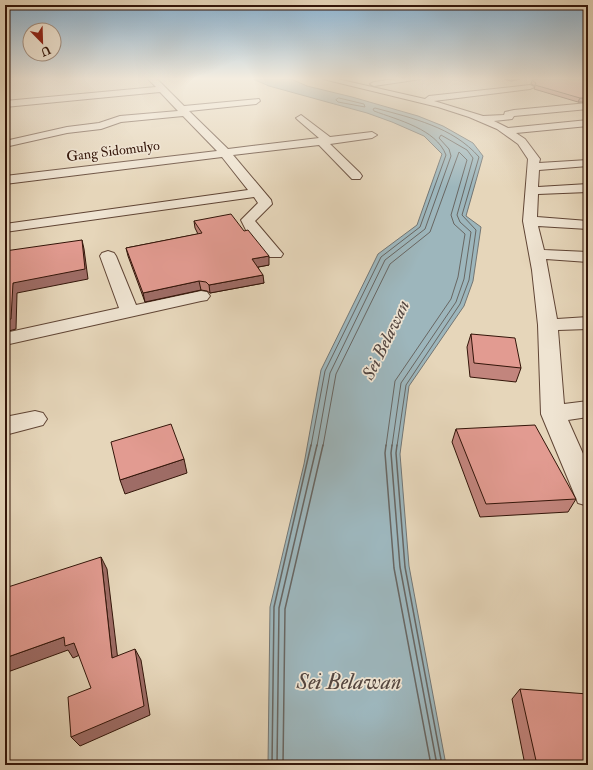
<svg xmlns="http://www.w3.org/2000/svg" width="593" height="770" font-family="'IM FELL Double Pica',serif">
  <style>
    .water { fill: #9db6bc; stroke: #737674 }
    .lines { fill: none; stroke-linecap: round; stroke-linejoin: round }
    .shore-far1 { stroke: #686662; stroke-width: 1 }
    .shore { stroke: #686662; stroke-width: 1.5 }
    .minor-casing { stroke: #604535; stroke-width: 2 }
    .minor { fill: #efe4d2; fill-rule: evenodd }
    .wall { fill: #c2857d; stroke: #331509 }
    .shaded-wall { fill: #9e6c66; stroke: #331509 }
    .building { fill: #e29b91; stroke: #331509 }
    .labels { text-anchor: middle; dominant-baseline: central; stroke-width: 3.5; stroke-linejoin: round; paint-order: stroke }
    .far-street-label { font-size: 14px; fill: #331509; stroke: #efe4d2 }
    .water-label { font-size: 18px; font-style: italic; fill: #53453f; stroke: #efe4d2 }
    .near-water-label { font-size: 22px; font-style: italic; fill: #53453f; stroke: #efe4d2 }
  </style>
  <rect width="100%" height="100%" fill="#e6d6ba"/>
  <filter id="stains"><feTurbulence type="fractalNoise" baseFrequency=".005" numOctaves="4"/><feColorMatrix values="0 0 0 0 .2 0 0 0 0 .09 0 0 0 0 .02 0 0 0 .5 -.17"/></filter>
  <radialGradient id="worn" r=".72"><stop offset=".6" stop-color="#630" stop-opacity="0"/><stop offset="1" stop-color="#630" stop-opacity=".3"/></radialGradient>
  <path class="water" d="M253,79H291L307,86L352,97L418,116L443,126L473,143L483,156L466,216L481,227L473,281L464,306L409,386L400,454L409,566L446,765H268L270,607L304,464L321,370L378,254L417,225L442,154L424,136L392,122L367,113L269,86Z"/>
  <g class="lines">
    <path class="shore-far1" d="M339,98L364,104L365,107L338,102L336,100Z
      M311,446L325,371L381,257L420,227L446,155C436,129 398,120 374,111L373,109L375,108C412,118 453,127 479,157L462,215L476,230L469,280L460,304L406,385L397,446
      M317,446L330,373L385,260L425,229L451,156L449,149L439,138L441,135L467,150L473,158L457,215L460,222L471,232L464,279L456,302L401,383L392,446
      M323,446L336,374L390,264L430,232L459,152L467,160L451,215L454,224L465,234L458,277L451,299L395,381L386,446"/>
    <path class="shore" d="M386,445L385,453L394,568L431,765
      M392,445L391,453L400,567L437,765
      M397,445L396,453L405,567L442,765
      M272,765L274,607L311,445
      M277,765L279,608L317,445
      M283,765L285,609L323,445"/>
    <defs>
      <path id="minor" d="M148,79H157L184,106L259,99L260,101L256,104L189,111L228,149L319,138L298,120L296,118L301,115L330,137L372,132L377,135L372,138L330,144L360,173L362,176L360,179H352L319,145L233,155L271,200L272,204L255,221L283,254L281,257H269L246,230L241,220L258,203L254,197L5,232V224L248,190L222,157L5,184V176L217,151L183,116L121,122L101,129L67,133L5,147V141L67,127L99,123L120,116L178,111L160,92L5,107V101L156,87Z
        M323,79H337L425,99L429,96L530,85L534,87L530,89L434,101L483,116L504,115L505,112L514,110L588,103V109L514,116L512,119L494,121L508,128L588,120V126L516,133L525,139L540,159L539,163L588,160V166L539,170L538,187L588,184V192L538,194L537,217L588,221V229L538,226L544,250L588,252V262L546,259L557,319L588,317V329L558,330L564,404L588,401V417L568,420L588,465V506L578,503L541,414L538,325L532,270L523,221L528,159L518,144L497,129L469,117L438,107Z
        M395,79H421L374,86L370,84L374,82Z
        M108,251L114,253L116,256L136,305L201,291L207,292L210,296L207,300L201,301L5,345V333L119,308L100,256L102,253Z
        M35,411L43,413L47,419L43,425L5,435V417Z"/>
    </defs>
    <use href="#minor" class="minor-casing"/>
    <use href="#minor" class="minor"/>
  </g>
  <path class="wall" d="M504,79H520L511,81Z
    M588,79V102H578L534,89L535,86L531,84L532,80Z
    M194,221L269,265L258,267L264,283L210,293L207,291L201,290L145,302L128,256L126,248L198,234L195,228Z
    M471,334L521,368L516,382L470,377L467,347Z
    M456,429L576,499L568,512L480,517L452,442Z
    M520,689L588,765H525L512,699Z"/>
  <path class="shaded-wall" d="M512,79H520L511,81Z
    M580,98H588V102H578Z
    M82,240L84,249L88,279L17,293L16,329L5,332V321L13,283Z
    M269,256V265L253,268L252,259Z
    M263,275L264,283L210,293L209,285Z
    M199,281L201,290L145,302L143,293Z
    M184,459L187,473L125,494L120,480Z
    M101,557L107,569L119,669L112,658Z
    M64,637L74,643L82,654L73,658L68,650L5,673V658Z
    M135,649L141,660L150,715L80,746L71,737Z"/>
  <path class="building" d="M538,79H588V98H580L535,85L536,83L532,80Z
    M231,214L244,231L248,230L269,256L252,259L263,275L209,285L206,282L199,281L143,293L126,248L202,233L194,221Z
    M82,240L85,269L13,283L11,319L5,321V251Z
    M471,334L515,338L521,368L474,363Z
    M171,424L184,459L120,480L111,442Z
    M535,425L576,499L486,504L456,429Z
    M101,557L112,658L135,649L144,706L71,737L68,697L91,688L74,643L65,646L64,637L5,658V588Z
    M520,689L588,694V765H537Z"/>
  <linearGradient id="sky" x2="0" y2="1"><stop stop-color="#8ab5d6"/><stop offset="0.42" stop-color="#f4ede0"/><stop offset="1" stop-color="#f4ede0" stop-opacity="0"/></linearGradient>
  <rect width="593" height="187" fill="url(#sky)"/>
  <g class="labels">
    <g class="far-street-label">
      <text transform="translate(113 151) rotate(-7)">Gang Sidomulyo</text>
    </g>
    <g class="water-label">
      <text transform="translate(386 340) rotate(-64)">Sei Belawan</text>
    </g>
    <g class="near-water-label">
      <text x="349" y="682">Sei Belawan</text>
    </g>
  </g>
  <rect width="593" height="770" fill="none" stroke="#e6d6ba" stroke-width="20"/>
  <rect x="6" y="6" width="581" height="758" fill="none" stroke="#331509" stroke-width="2"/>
  <rect x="10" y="10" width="573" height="750" fill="none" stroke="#331509"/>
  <g transform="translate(42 42) rotate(157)"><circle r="19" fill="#efe4d2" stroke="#a49182"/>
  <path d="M0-3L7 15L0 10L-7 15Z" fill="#8f2418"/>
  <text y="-6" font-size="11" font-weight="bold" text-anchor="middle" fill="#331509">U</text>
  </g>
  <rect width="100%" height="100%" filter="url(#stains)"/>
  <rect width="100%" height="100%" fill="url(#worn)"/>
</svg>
